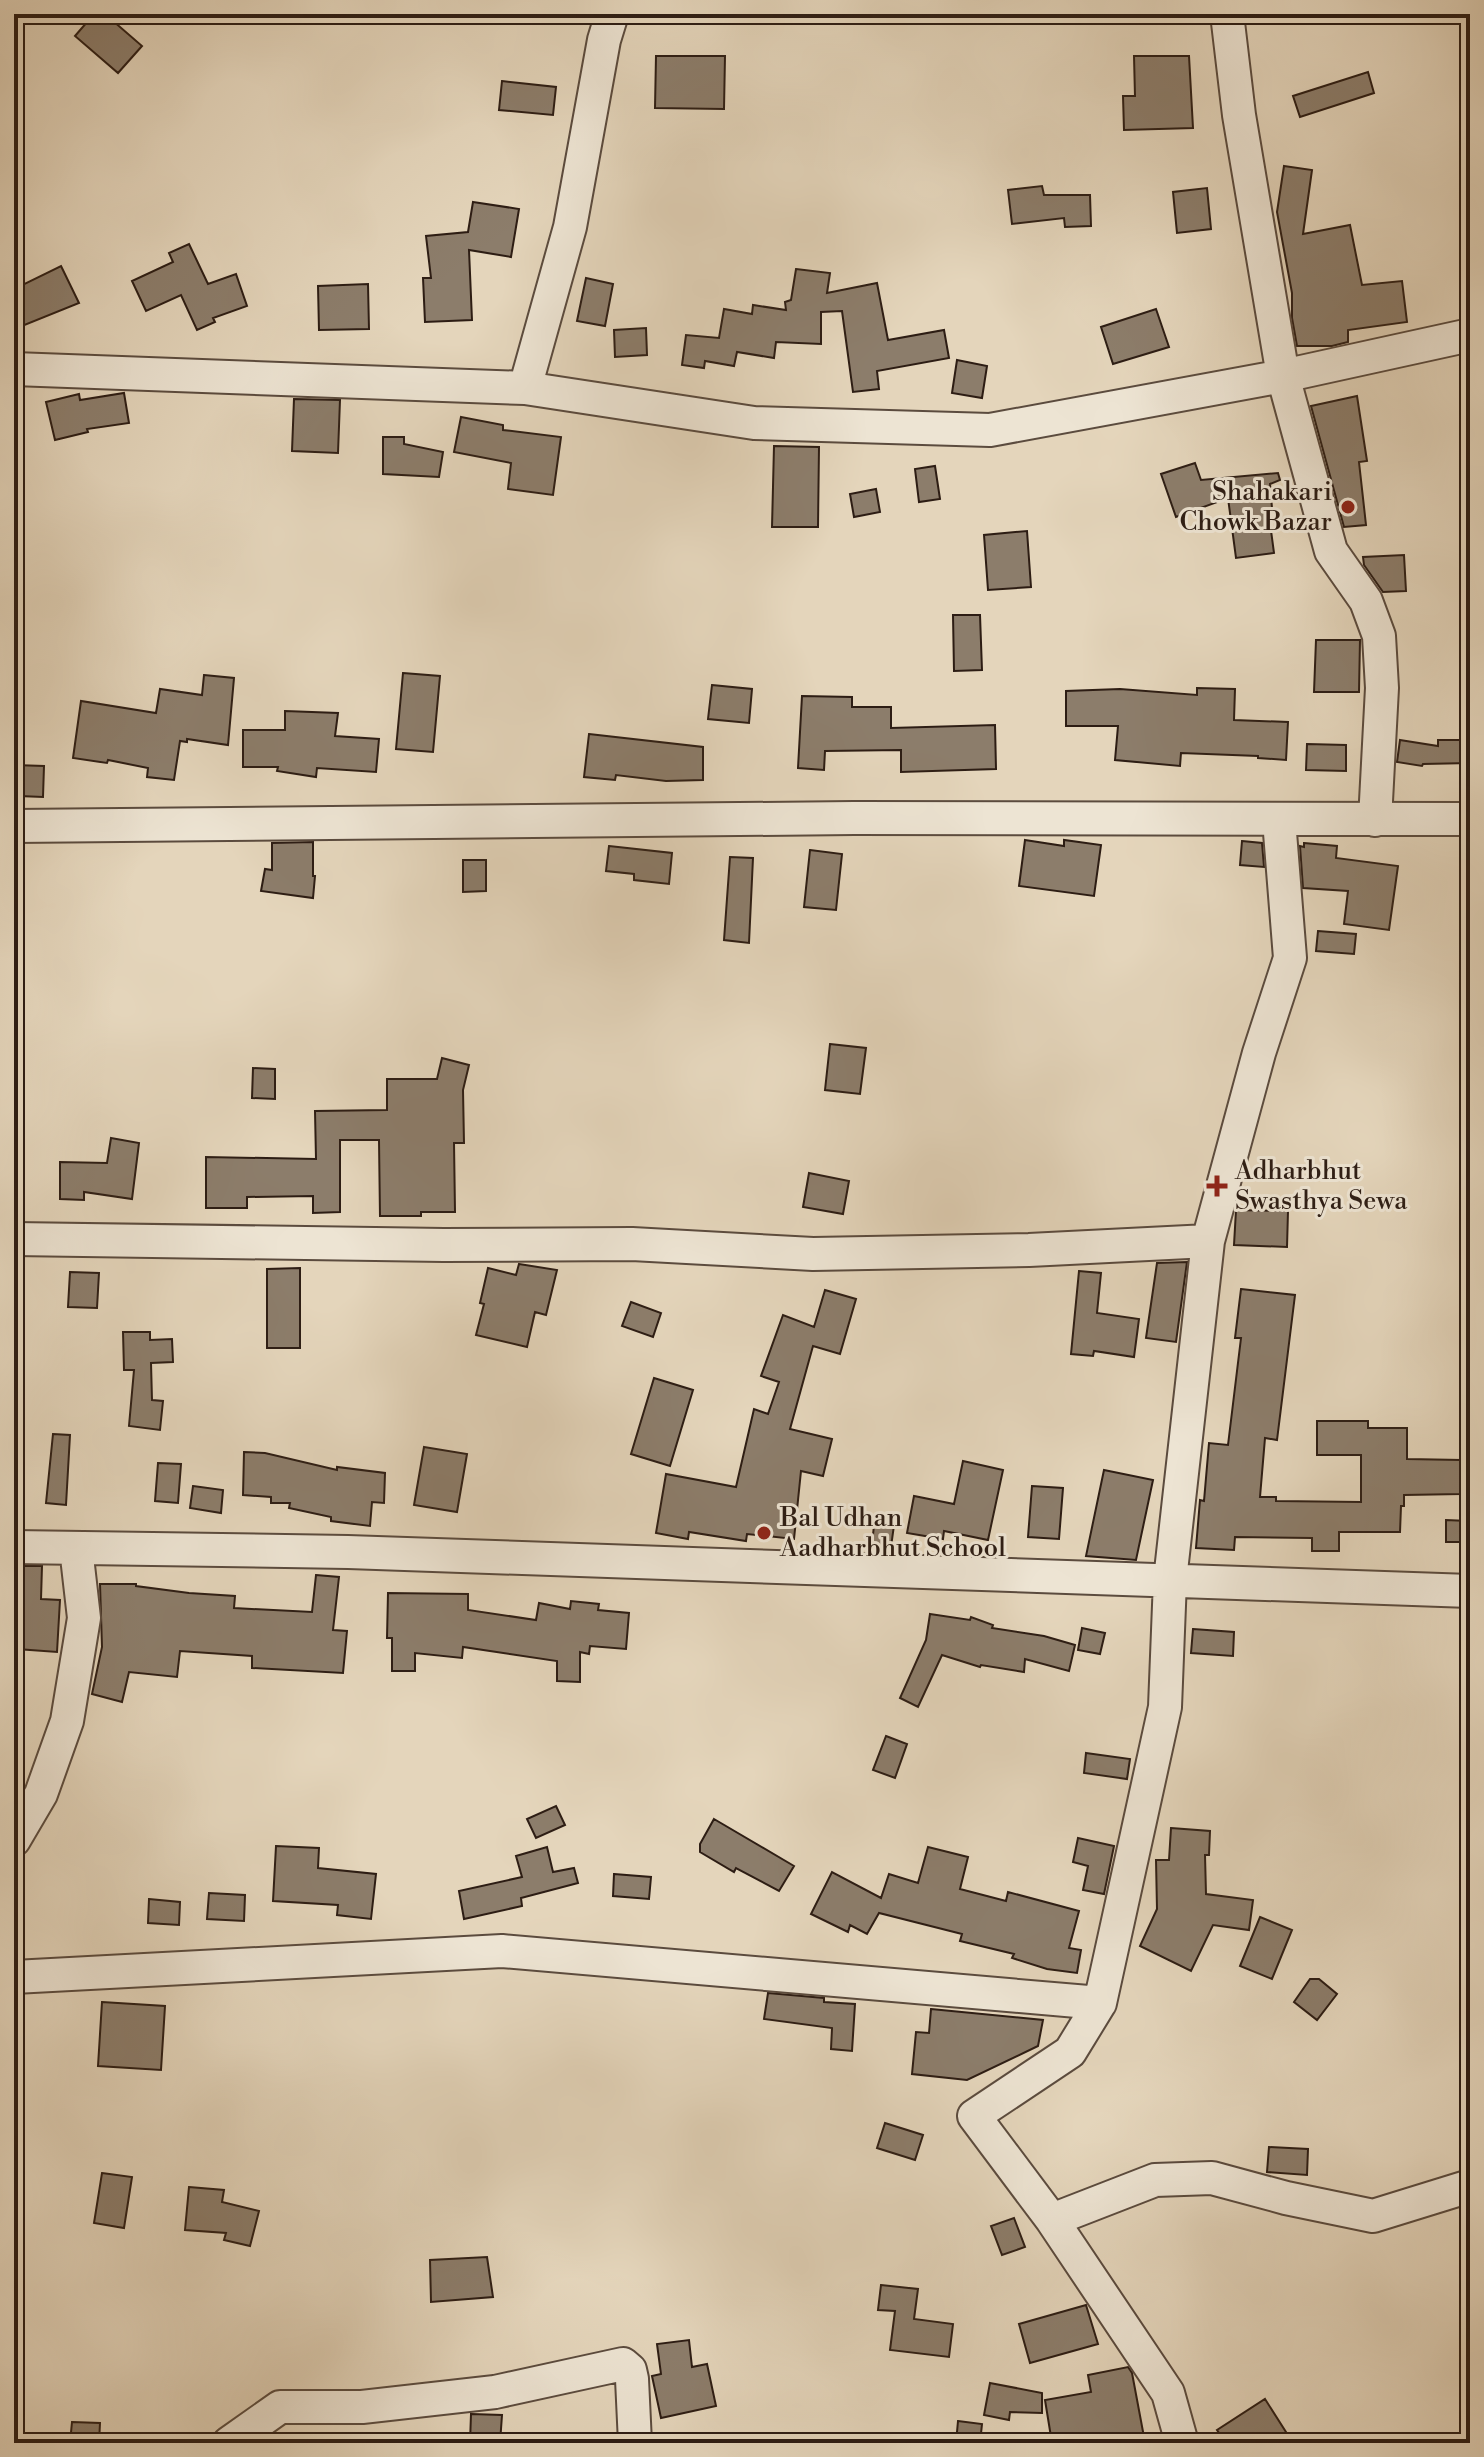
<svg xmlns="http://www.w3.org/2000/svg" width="1484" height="2457" font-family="'Libre Bodoni',serif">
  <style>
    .building { fill: #8c7d6b; stroke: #2d1d14; stroke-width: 2 }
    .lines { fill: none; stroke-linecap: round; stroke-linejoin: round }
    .minor-casing { stroke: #5b4b3e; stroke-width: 36 }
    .path { stroke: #2d1d14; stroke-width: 5; stroke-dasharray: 2 4; stroke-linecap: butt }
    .minor { stroke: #ede4d3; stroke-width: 32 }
    .poi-dot { fill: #8f2418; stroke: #ede4d3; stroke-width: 3 }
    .labels { text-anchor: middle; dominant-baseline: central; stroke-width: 6; stroke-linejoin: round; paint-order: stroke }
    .poi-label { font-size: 26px; fill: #2d1d14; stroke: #ede4d3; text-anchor: start }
  </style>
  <rect width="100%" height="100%" fill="#e4d5bb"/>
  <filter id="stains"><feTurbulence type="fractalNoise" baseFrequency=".0025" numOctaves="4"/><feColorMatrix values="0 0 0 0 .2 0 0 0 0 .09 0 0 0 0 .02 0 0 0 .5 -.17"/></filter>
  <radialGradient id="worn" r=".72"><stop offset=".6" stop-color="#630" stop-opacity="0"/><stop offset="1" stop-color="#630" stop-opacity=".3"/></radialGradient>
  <path class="building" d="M94,14H105L142,46L118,73L75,36Z
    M656,56H725L724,109L655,108Z
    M1134,56H1189L1193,128L1124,130L1123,96H1135Z
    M1368,72L1374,93L1300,117L1293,96Z
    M502,81L556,87L553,115L499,110Z
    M1284,166L1312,170L1303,234L1350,225L1362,285L1402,281L1407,322L1348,330V342L1332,346H1297L1292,318V293L1277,212Z
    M1042,186L1044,195H1090L1091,226L1065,227L1064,218L1012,224L1008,190Z
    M1207,188L1211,229L1177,233L1173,192Z
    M473,202L519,209L511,257L469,250L472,320L425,322L423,278H431L426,236L468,232Z
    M189,244L208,284L236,274L247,306L213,318L215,322L197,330L181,295L146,311L132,281L173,262L169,253Z
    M61,266L79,303L22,326L14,308V289Z
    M796,269L830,273L827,293L877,283L888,340L944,330L949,358L877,371L879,389L853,392L842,311L821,312V344L776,342L774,358L737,352L734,366L705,361L704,368L682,365L686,335L719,338L724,309L752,314L753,305L786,310L785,302L791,300Z
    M586,278L613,284L605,326L577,321Z
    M368,284L369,329L319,330L318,286Z
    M1156,309L1169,347L1113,364L1101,327Z
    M646,328L647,355L615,357L614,330Z
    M957,360L987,366L982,398L952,393Z
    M124,393L129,423L87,429L88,432L55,440L46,402L79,394L80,400Z
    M1357,396L1367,461L1359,462L1366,525L1344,527L1311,406Z
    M294,399L340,400L338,453L292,451Z
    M461,417L503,425V430L561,437L553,495L508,489L511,463L454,452Z
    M383,437H404V444L443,452L439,477L383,474Z
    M774,446L819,447L818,527H772Z
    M1195,463L1201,480L1278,473L1280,480L1270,484L1272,508H1268L1274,553L1236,558L1228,498L1176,517L1161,474Z
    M935,466L940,499L919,502L915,469Z
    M876,489L880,512L854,517L850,494Z
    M1027,531L1031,587L988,590L984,535Z
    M1404,555L1406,591L1383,592L1364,565L1363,557Z
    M953,615H980L982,670L954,671Z
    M1316,640H1360L1359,692H1314Z
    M403,673L440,676L433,752L396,749Z
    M204,675L234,678L228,745L187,739V742L180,741L174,780L147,777L148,768L108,760L107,763L73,758L81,701L156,713L160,689L202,695Z
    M712,685L752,689L749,723L708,719Z
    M1197,688L1235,689L1234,720L1288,722L1286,760L1258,758V756L1181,753L1180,766L1115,760L1118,726H1066V691L1120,689L1197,695Z
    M802,696L852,697V707H891V728L995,725L996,769L901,772V750L825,751L824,770L798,768Z
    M285,711L338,713L335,736L379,739L376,772L317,768L316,777L277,771L278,767H243V730H285Z
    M589,734L703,747V780L666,781L616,775L615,780L584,777Z
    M1400,740L1438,746V740H1470V763L1423,764L1422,766L1397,762Z
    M1307,744L1346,745V771L1306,770Z
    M14,765L44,766L43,797L19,796L20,785H14Z
    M1025,840L1064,846V840L1101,845L1094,896L1019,886Z
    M1242,841L1262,843L1264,867L1240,865Z
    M313,842V876H315L313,898L261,891L265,869L272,870V843Z
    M1304,843L1337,846L1336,858L1398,866L1389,930L1344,924L1348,891L1303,888L1300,846L1304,847Z
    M609,846L672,853L669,884L634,880V874L606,871Z
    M810,850L842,854L836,910L804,907Z
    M730,857L753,858L749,943L724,940Z
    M463,860H486V891L463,892Z
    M1318,931L1356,934L1354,954L1316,951Z
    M830,1044L866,1048L860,1094L825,1090Z
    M442,1058L469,1065L463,1090L464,1143H454L455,1212H421V1216H380L379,1140H340V1212L313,1213V1196L247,1197V1208H206V1157L316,1159L315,1111L387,1110V1079H437Z
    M253,1068L275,1069V1099L252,1098Z
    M111,1138L139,1143L132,1199L84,1192V1200L60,1199V1162L107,1163Z
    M809,1173L849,1181L843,1214L803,1207Z
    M1236,1210L1288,1211L1287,1247L1234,1245Z
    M1187,1262L1176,1342L1146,1338L1157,1263Z
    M519,1264L557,1270L546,1315L535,1312L527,1347L476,1335L484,1304L480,1303L488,1268L516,1275Z
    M300,1268V1348H267V1269Z
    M1079,1271L1101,1273L1097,1313L1139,1319L1134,1357L1094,1351L1093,1356L1071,1354Z
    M70,1272L99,1273L97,1308L68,1307Z
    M1241,1289L1295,1295L1277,1440L1265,1438L1260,1497H1276V1501L1361,1502V1455H1317V1421H1368V1428H1407V1459L1461,1460V1494L1404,1495V1506H1401L1400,1532H1339V1551H1312V1538L1235,1537L1234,1550L1196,1548L1200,1500L1204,1501L1209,1443L1228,1445L1241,1338H1235Z
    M825,1290L856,1299L840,1354L813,1346L790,1429L832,1439L823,1476L801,1471L794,1539L747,1534L746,1541L689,1532L688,1539L656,1533L666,1474L736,1487L754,1409L768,1414L779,1382L761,1376L783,1315L814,1327Z
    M631,1302L661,1313L653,1337L622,1326Z
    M123,1332H150V1340L172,1339L173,1362L151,1363L152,1400L163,1401L160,1430L129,1426L134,1370H124Z
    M654,1378L693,1390L670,1466L631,1454Z
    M53,1434L70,1435L66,1505L46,1503Z
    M424,1447L467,1454L457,1512L414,1505Z
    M244,1452L265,1453L337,1470V1467L385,1473L384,1503L372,1502L370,1526L331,1521V1517L289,1508L290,1503H271V1497L243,1495Z
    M963,1461L1003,1470L988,1540L944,1531L943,1539L907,1533L914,1496L954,1504Z
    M158,1463L181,1464L178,1503L155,1501Z
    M1104,1470L1153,1480L1136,1560L1086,1556Z
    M193,1486L223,1490L221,1513L190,1508Z
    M1032,1486L1063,1488L1059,1539L1028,1537Z
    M875,1515L895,1518L891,1547L872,1545Z
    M1446,1520L1468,1521L1467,1542H1446Z
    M22,1566H42L41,1599L60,1600L57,1652L17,1649Z
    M316,1575L339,1577L333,1630L347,1631L343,1673L252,1668V1656L180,1651L177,1677L129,1672L122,1702L92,1694L102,1647L100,1584H136V1586L189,1593L235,1596L234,1608L312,1612Z
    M388,1593L468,1594V1610L536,1620L539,1603L570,1609L571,1601L599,1604L598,1610L629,1613L626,1649L590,1646L589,1654L580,1652V1682L557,1681V1661L463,1647L462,1658L415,1653V1671H392V1638H387Z
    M930,1614L970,1620L971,1617L993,1625L992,1628L1044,1636L1075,1645L1069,1671L1025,1659L1024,1672L981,1665L980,1667L942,1655L918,1707L900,1698L926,1640Z
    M1082,1628L1105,1633L1100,1654L1078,1650Z
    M1193,1629L1234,1632L1233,1656L1191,1653Z
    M886,1736L907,1744L895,1778L873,1770Z
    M1086,1753L1130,1759L1127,1779L1084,1773Z
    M556,1806L565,1825L536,1838L527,1819Z
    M714,1819L794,1866L779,1891L736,1868L734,1872L700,1852V1844Z
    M1171,1828L1210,1831L1209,1855H1205L1206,1894L1253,1900L1249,1930L1213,1925L1191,1971L1140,1946L1157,1909L1156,1860H1169Z
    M1078,1838L1114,1846L1104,1894L1083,1890L1088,1866L1073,1862Z
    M276,1846L319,1848L318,1868L376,1874L371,1919L337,1915L338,1905L273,1901Z
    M547,1847L553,1872L574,1868L578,1883L521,1898L522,1906L464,1919L459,1891L522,1877L516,1856Z
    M928,1847L968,1857L960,1889L1006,1901L1008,1892L1079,1911L1069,1948L1081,1950L1077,1973L1047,1969L1012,1958L1014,1954L960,1941L962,1934L879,1913L867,1934L850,1925L848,1932L811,1914L832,1872L881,1898L889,1874L918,1883Z
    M614,1874L651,1877L649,1899L613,1896Z
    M209,1893L245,1895L244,1921L207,1919Z
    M149,1899L180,1902L179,1925L148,1923Z
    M1260,1917L1292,1930L1272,1979L1240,1966Z
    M1310,1979H1319L1337,1994L1317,2020L1294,2002Z
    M768,1993L824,1998V2002L855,2004L852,2051L831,2049L832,2028L764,2019Z
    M102,2002L165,2006L161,2070L98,2066Z
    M931,2009L1043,2020L1038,2046L967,2080L912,2074L916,2032L929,2033Z
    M885,2123L923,2135L915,2160L877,2148Z
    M1269,2147L1308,2149L1307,2175L1267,2172Z
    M102,2173L132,2177L124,2228L94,2223Z
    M189,2187L224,2190L222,2202L259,2211L250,2246L224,2240L226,2233L185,2230Z
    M1014,2218L1025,2247L1002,2255L991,2226Z
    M487,2257L493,2297L431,2302L430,2260Z
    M881,2285L918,2289L914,2319L953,2324L949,2357L890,2350L895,2311L878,2310Z
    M1086,2305L1098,2344L1030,2363L1019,2324Z
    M689,2340L692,2367L707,2364L716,2406L661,2418L652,2376L661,2374L657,2344Z
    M1128,2367L1132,2373L1144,2437L1100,2443L1099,2436L1052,2443L1045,2400L1091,2392L1088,2375Z
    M990,2383L1042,2393V2413L1010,2412L1009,2420L984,2415Z
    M1265,2399L1293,2443H1226L1217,2430Z
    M471,2414L502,2415L500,2443H470Z
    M958,2421L982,2424L980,2443H956Z
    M72,2422L100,2423L99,2443H70Z"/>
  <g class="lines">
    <defs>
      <path id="minor" d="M1227,14L1239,115L1283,376L1331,551L1366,601L1379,636L1382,688L1375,820
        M14,369L525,388L754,423L990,430L1283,376L1470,335
        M525,388L570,227L604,40L612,14
        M14,826L854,818L1470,819
        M14,1239L444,1245L632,1244L813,1254L1029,1250L1208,1241
        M14,1547L348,1552L1470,1591
        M14,1840L41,1794L67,1721L84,1618L76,1548
        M14,1977L502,1951L1100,2003
        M1052,2220L1155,2180L1212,2178L1286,2198L1373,2216L1470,2186
        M229,2443L280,2407H362L495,2392L623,2364L630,2370L632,2379L635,2443
        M1182,2443L1168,2393L1052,2220L974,2116L1070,2052L1100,2003L1165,1707L1170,1580L1208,1241L1259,1053L1290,958L1279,820"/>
    </defs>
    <use href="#minor" class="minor-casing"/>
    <path class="path" d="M14,31L18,30L25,14"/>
    <use href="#minor" class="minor"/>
  </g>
  <g class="poi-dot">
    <circle cx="1348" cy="507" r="8"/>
    <path d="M1213 1174h8v8h8v8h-8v8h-8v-8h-8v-8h8z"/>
    <circle cx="764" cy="1533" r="8"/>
  </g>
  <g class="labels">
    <g class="poi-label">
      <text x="1332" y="492" text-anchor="end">Shahakari<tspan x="1332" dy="30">Chowk Bazar</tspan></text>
      <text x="1235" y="1171">Adharbhut<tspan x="1235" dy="30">Swasthya Sewa</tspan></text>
      <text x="780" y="1518">Bal Udhan<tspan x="780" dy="30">Aadharbhut School</tspan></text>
    </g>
  </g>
  <rect width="1484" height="2457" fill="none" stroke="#e4d5bb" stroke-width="48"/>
  <rect x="16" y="16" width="1452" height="2425" fill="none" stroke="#2d1d14" stroke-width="4"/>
  <rect x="24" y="24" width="1436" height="2409" fill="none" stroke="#2d1d14" stroke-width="2"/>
  <rect width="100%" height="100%" filter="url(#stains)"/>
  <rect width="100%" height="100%" fill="url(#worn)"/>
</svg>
